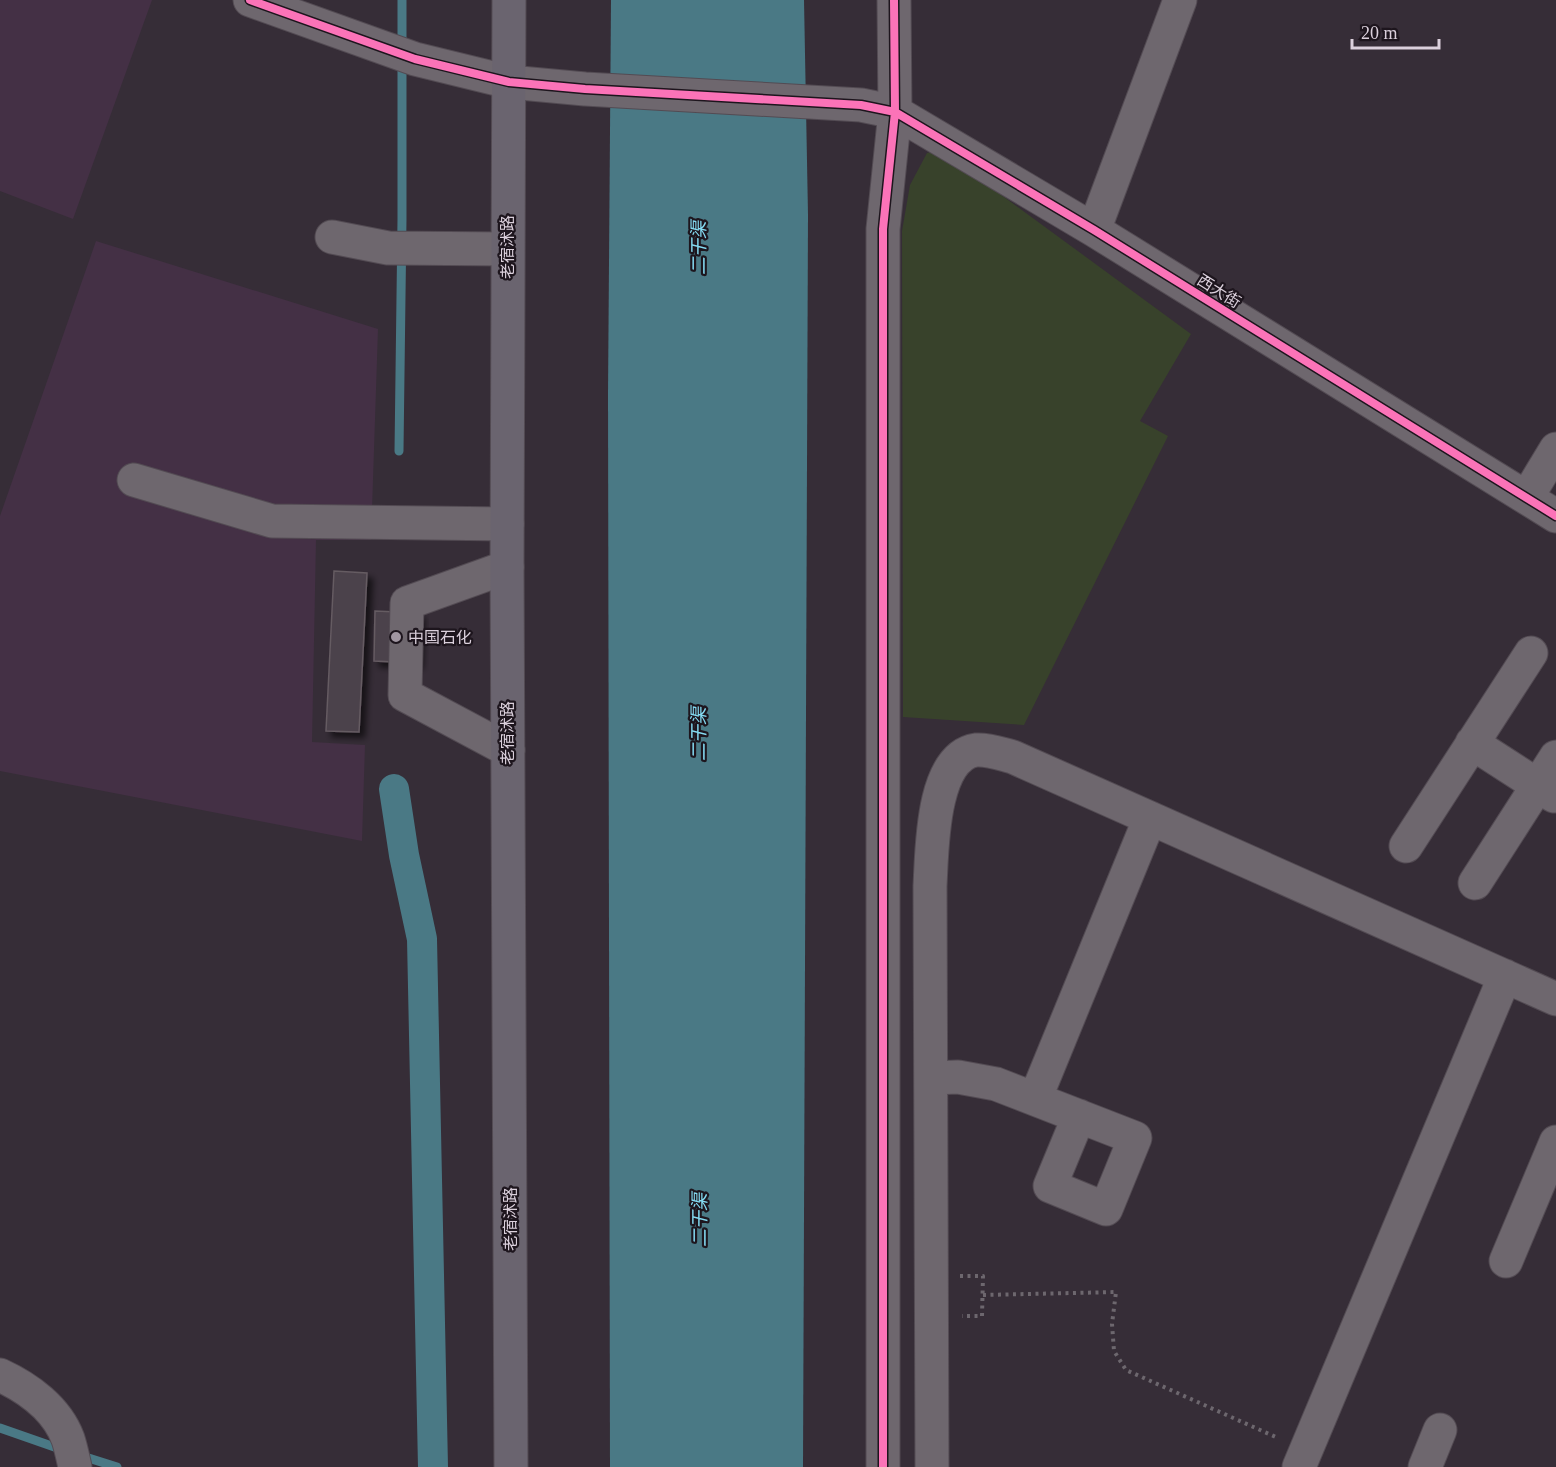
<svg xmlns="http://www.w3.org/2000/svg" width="1556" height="1467" font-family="'Times New Roman','Noto Sans SC',serif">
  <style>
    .built { fill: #443045 }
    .green { fill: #38422b }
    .water { fill: #4a7985 }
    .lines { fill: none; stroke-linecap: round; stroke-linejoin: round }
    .stream { stroke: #4a7985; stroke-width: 9 }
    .canal { stroke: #4a7985; stroke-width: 30 }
    .building { fill: #4c424b; stroke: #655b62; stroke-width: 1.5; filter: url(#shadow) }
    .minor-casing { stroke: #534b53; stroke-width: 35 }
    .major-casing { stroke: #534b53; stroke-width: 35 }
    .path { stroke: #6d676e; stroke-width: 4; stroke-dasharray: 3 4.5; stroke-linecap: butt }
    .minor { stroke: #6e676e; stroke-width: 33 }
    .major { stroke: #6a646f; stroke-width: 33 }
    .cycleway-casing { stroke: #1d151d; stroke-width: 11 }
    .cycleway { stroke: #fb73b8; stroke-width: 8 }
    .poi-dot { fill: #a197a2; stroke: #1d151d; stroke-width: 2 }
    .labels { text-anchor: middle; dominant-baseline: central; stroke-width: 4.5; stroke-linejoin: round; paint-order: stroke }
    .street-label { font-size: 16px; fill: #dbd0dc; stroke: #1d151d }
    .poi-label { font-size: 16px; fill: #dbd0dc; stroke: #1d151d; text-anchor: start }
    .water-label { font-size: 18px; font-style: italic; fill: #85dcf3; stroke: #1d151d }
  </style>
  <defs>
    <filter id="shadow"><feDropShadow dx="5.5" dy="5.5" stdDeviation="3" flood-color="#0009"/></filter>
  </defs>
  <rect width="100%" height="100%" fill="#362d37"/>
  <path class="built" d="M0,0H152L73,219L0,191Z
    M96,241L378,329L371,540H316L312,742L365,745L362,841L0,771V516Z"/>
  <path class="green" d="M940,150L1191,334L1140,421L1168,436L1024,725L903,717L902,231L910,185L927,153Z"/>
  <path class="water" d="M611,0H804L808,215L803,1467H610L608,394Z"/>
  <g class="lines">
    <path class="stream" d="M399,451L402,219V0
      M0,1428L63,1450
      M79,1455L117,1467"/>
    <path class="canal" d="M394,789L404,855L422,939L433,1467"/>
  </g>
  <path class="building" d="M334,571L367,573L359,732L326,731Z
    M375,611L419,613L417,663L374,661Z"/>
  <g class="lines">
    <defs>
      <path id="minor" d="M250,0L415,59L509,82L585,89L861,105L895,112L1094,230L1556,516
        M1094,230L1180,0
        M332,237L388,248L507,249
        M134,480L272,521L507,524
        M1527,497L1556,449
        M507,567L407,603L405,695L508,750
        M1472,743L1554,796
        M1406,846L1531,653
        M1475,883L1556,757
        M931,1078L958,1077L996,1084L1135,1138L1106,1209L1050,1186L1079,1116
        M1035,1099L1150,818
        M1506,1261L1556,1142
        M0,1375C28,1388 57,1409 68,1439C71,1448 73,1458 75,1467
        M883,1467V229L895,112L894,0
        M932,1467L930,886C932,852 931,757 976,750C988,749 1001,754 1013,757L1556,999
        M1299,1467L1505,976
        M1425,1467L1440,1430"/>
      <path id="major" d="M509,0L507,567L511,1467"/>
    </defs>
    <use href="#minor" class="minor-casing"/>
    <use href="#major" class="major-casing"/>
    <path class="path" d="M960,1276H983L982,1316H962
      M983,1295L1116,1292L1112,1324L1114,1351L1126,1370L1278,1438"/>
    <use href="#minor" class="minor"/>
    <use href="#major" class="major"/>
    <defs>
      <path id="cycleway" d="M250,0L415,59L509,82L585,89L861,105L895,112L1094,230L1556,516
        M883,1467V229L895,112L894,0"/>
    </defs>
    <use href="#cycleway" class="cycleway-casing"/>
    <use href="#cycleway" class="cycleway"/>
  </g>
  <circle class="poi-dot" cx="396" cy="637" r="6"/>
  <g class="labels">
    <g class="street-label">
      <text transform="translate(507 247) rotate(-90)">老宿沭路</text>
      <text transform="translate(1219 291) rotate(32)">西大街</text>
      <text transform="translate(507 733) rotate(-90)">老宿沭路</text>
      <text transform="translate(510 1219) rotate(-90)">老宿沭路</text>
    </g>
    <g class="poi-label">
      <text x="408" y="637">中国石化</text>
    </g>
    <g class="water-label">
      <text transform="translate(699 248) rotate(-90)">二干渠</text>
      <text transform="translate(699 734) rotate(-90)">二干渠</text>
      <text transform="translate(700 1220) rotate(-90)">二干渠</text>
    </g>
  </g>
  <path d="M1352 39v9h87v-9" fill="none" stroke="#dbd0dc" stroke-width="3"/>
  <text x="1361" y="39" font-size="18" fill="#dbd0dc" stroke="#1d151d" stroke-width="4.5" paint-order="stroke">20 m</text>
</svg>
